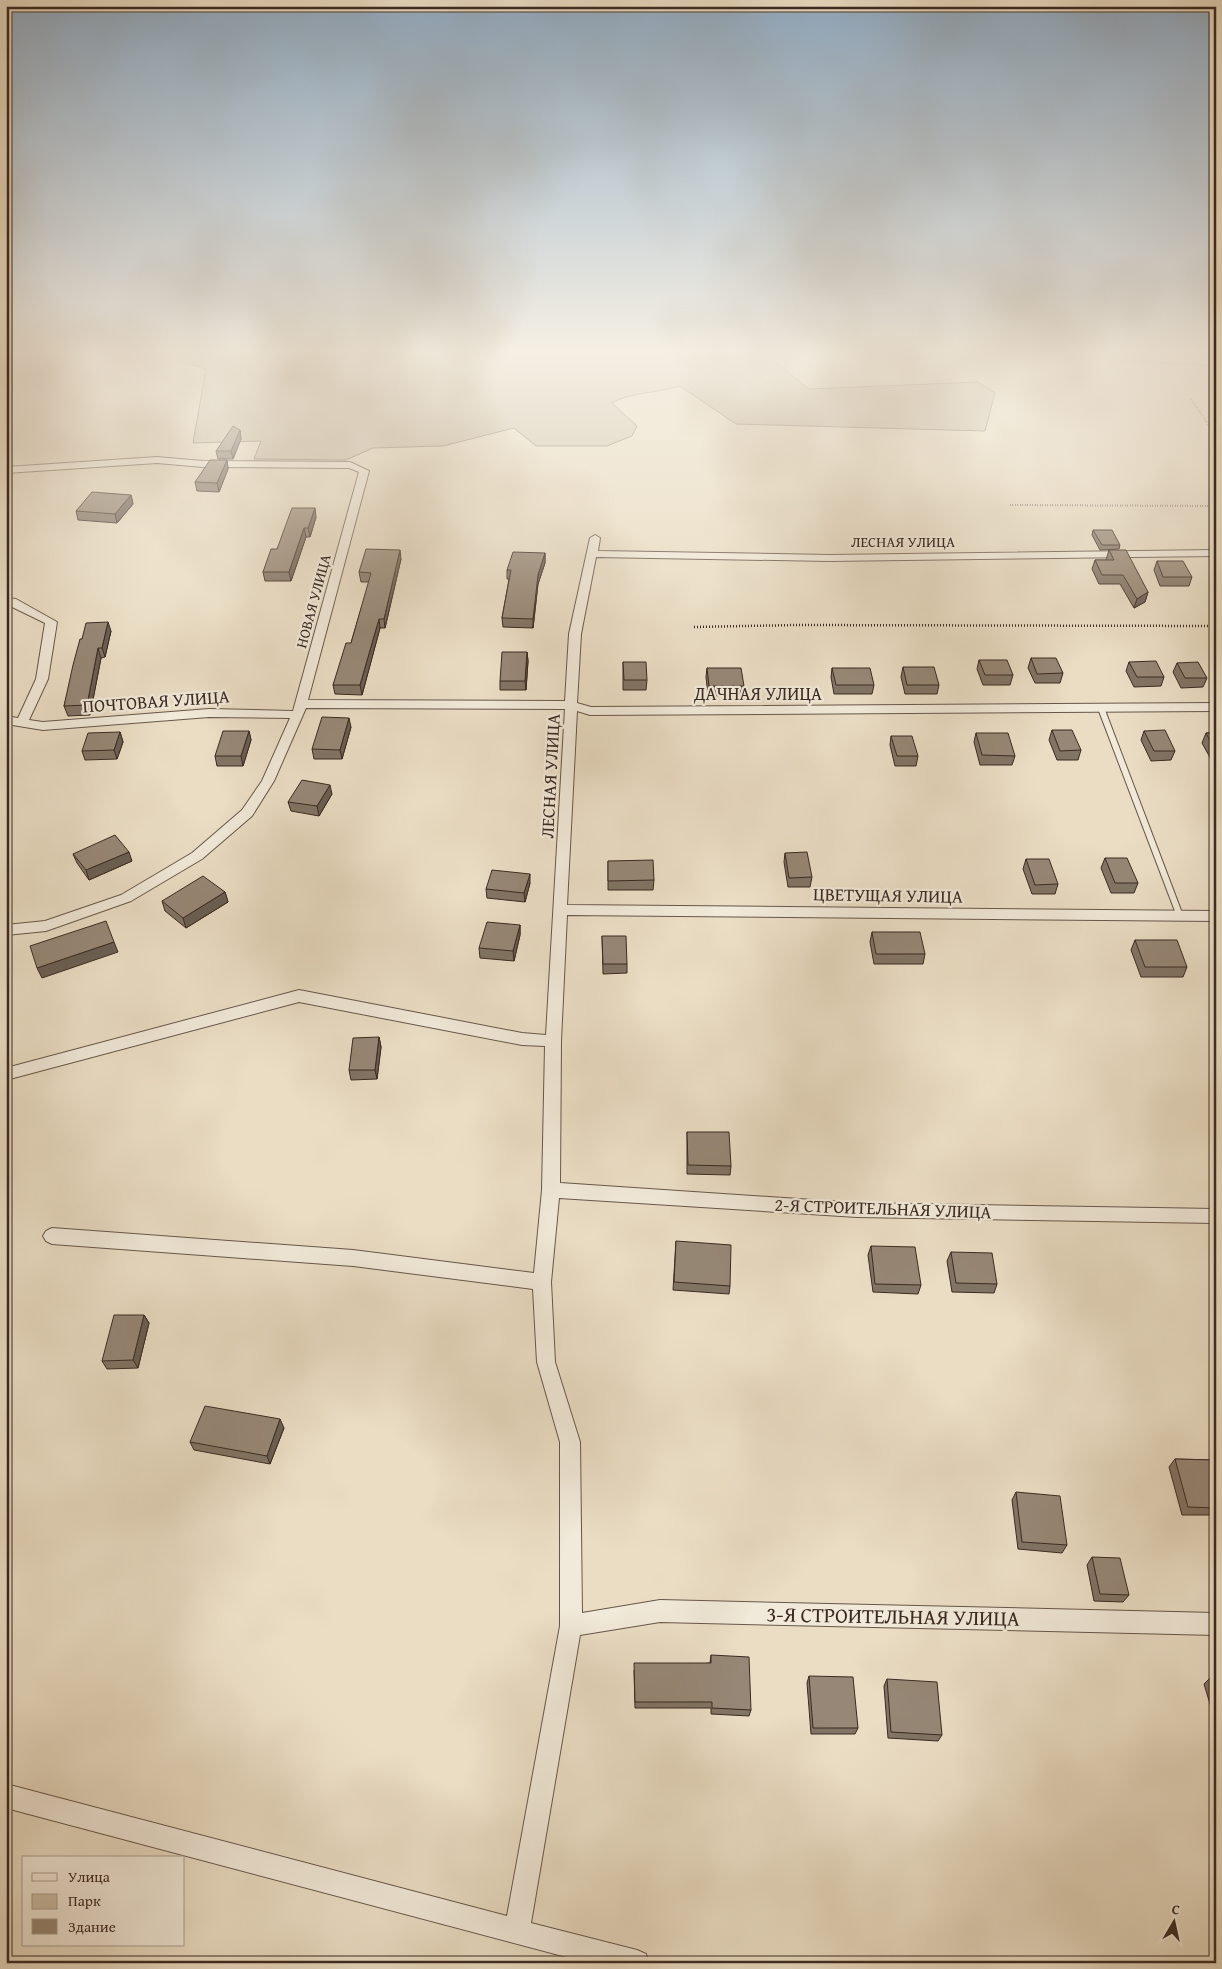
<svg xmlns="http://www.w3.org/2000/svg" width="1222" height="1969" font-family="'Gentium Book Plus',serif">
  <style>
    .green { fill: #ccbfa8; stroke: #847465 }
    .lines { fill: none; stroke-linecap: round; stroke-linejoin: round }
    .service-casing { stroke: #67574a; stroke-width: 8 }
    .minor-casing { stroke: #67574a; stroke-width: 2 }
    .path-far1 { stroke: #3b2a22; stroke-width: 2; stroke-dasharray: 0.5 2; stroke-linecap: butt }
    .path { stroke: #3b2a22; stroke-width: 2.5; stroke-dasharray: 1 2; stroke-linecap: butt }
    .service { stroke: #f1e9d9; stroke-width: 6 }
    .minor { fill: #f1e9d9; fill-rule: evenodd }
    .wall { fill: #817465; stroke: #3b2a22 }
    .shaded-wall { fill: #695e53; stroke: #3b2a22 }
    .building { fill: #968776; stroke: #3b2a22 }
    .labels { text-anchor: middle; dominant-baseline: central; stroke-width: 4.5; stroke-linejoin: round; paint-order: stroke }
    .far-street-label { font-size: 15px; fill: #3b2a22; stroke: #f1e9d9 }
    .street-label { font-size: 18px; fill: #3b2a22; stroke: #f1e9d9 }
    .near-street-label { font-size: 21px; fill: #3b2a22; stroke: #f1e9d9 }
  </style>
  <rect width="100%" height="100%" fill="#eaddc4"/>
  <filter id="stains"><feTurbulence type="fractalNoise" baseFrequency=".004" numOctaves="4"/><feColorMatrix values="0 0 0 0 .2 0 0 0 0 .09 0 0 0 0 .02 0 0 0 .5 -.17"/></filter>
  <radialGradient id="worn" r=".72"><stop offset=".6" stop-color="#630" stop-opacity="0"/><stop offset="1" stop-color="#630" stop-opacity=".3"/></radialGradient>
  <path class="green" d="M181,352H763L809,389L978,382L995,393L985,431L736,424L680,386C660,393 629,392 612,403L637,426L632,436L607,446H536L514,428L443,446L373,448L346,460L254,459L261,441L193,443L206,369L178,361Z"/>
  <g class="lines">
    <defs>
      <path id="service" d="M1101,708L1180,916"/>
      <path id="minor" d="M157,457L203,461L350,462L369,471L308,700L565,701L569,634L590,538L595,535L600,538L598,551L829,555L1216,550V556L829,561L596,557L581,634L577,703L591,707L1216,703V711L590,715L577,711L567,905L1216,911V921L567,915L561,1041L560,1183L857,1203L1216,1209V1223L857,1217L559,1198L551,1282L555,1362L580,1442L582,1613L660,1600L1216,1613V1635L660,1622L580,1635L531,1923L637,1950L646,1954L649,1963H589L6,1808V1784L507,1916L560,1626V1442L537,1362L533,1289L353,1266L52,1244L46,1241L43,1236L46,1231L52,1228L353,1250L534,1273L542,1190L545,1046L522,1045L299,1002L6,1080V1068L299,990L522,1033L546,1035L565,709L306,708L274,781L252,816L202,859L131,901L46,931L6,935V925L45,921L121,895L192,853L242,810L262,781L290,718L209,717L43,730L6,724V716L18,718L36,679L45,623L6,604V598L16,599L57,622L48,679L29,720L43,722L209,709L293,711L359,472L349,468L203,467L157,463L6,473V467Z"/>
    </defs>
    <use href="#service" class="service-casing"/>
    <use href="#minor" class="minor-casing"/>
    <path class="path-far1" d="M968,352L1216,366
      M1191,399L1216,436
      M1010,505L1216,506"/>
    <path class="path" d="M694,627L795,625L1216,626"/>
    <use href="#service" class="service"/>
    <use href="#minor" class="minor"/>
  </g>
  <path class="wall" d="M240,430L241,439L233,459H218L216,451Z
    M227,460L228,469L219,492L197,491L195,482Z
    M131,495L133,504L117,523L78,520L76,511Z
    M316,517L310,537H306L291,581H265L263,572L277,549Z
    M1093,530L1120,545L1119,549L1100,550L1092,535Z
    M1109,550L1148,592L1145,602L1134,608L1120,584H1099L1092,569L1095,560H1106Z
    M545,553V563L538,584L533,628L503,627L502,618L509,579H507V570Z
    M401,559L385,628H380L362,695L335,694L333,685L351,643L369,582H361L359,572Z
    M1157,561L1192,577L1189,586H1160L1154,570Z
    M111,631L105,657L101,658L90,715L68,716L64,706L82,639Z
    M527,652L528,661L526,690H500V681Z
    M1031,658L1063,673L1060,683H1035L1028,668Z
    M979,660L1013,675L1010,685H983L977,669Z
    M623,662L647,680L646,690H623Z
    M1129,662L1164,677L1161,686L1134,687L1126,671Z
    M1177,663L1207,678L1203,687L1181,688L1173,672Z
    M903,667L939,685L937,694H905L901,677Z
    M707,668L744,686L743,695L708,696L706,677Z
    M832,668L874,685L872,694H834L831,677Z
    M351,727L342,759H314L312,749Z
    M1052,730L1081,750L1078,760H1057L1049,740Z
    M249,731L251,740L243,766H217L215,756Z
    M1144,731L1175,751L1171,760L1151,761L1141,740Z
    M120,732L123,742L117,759L85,760L82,751Z
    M976,733L1015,756L1012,765H980L974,742Z
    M1206,733H1216V763H1213L1202,743Z
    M891,736L918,756L916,766H895L890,745Z
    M332,794L319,816L291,811L288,802Z
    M785,853L812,877L810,887H788L784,862Z
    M73,854L132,861L89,880L77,863Z
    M1105,858L1138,883L1134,893H1111L1101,868Z
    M1026,859L1058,884L1055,894H1032L1023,869Z
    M608,861L654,880L653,890H608Z
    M530,883L525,902L487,898L486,889Z
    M225,892L228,902L186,928L165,911L162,901Z
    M520,925V935L514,961L480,958L479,948Z
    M872,932L925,954L923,964H874L870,942Z
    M602,936L627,964V973L603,974Z
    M1135,940L1187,967L1183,977H1141L1131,950Z
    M379,1037L381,1047L377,1079L351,1080L349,1070Z
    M687,1132L731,1166L730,1175L687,1174Z
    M676,1241L730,1286L729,1294L673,1290Z
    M871,1246L921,1285L918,1294L873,1292L868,1255Z
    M951,1252L997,1284L994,1293L952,1292L947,1261Z
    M144,1315L149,1323L138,1368L107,1369L102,1361Z
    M284,1428L270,1464L194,1450L190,1442Z
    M1175,1459L1216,1460V1515H1182L1169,1467Z
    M1016,1492L1067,1545L1062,1553L1018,1549L1012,1500Z
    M1092,1557L1129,1595L1123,1602L1094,1601L1087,1565Z
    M711,1655L751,1710L749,1716L711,1714V1708H635L634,1670L710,1663Z
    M809,1676L858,1728L855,1734H811L807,1683Z
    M1211,1677H1216V1724L1204,1684Z
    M887,1679L942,1735L938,1741L888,1738L884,1686Z"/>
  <path class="shaded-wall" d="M240,430L241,439L233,459L231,451Z
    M227,460L228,469L219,492L217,483Z
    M131,495L133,504L117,523L115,514Z
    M315,508L316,517L310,537L308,528Z
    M304,528L306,537L291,581L289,572Z
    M400,550L401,559L385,628L384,619Z
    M545,553V563L538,584L533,628V619L538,575Z
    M1148,592L1145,602L1134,608L1137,599Z
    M379,619L380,628L362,695L360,685Z
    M108,622L111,631L105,657L102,648Z
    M98,648L101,658L90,715L87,705Z
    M527,652L528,661L526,690L525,681Z
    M349,718L351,727L342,759L340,750Z
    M249,731L251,740L243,766L241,756Z
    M120,732L123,742L117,759L114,750Z
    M330,785L332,794L319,816L317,806Z
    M129,852L132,861L89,880L86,870Z
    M530,874V883L525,902L524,893Z
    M6,880L9,887L6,893Z
    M225,892L228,902L186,928L183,918Z
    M520,925V935L514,961L513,951Z
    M114,942L118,952L42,978L37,968Z
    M379,1037L381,1047L377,1079L375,1070Z
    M144,1315L149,1323L138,1368L133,1360Z
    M280,1419L284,1428L270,1464L267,1456Z"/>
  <path class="building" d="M233,426L240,430L231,451H216Z
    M210,460H227L217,483L195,482Z
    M92,492L131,495L115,514L76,511Z
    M292,508H315L308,528H304L289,572H263L271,549H277Z
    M1093,530H1112L1120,545H1102Z
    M366,549L400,550L384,619H379L360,685H333L346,643H351L371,573L359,572Z
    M1109,550H1126L1148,592L1137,599L1123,575H1102L1095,560H1114Z
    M513,552L545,553L538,575L533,619L502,618L511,570H507Z
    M1157,561H1183L1192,577H1163Z
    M108,622L102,648H98L87,705L64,706L73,665L80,639H82L86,623Z
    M502,652H527L525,681H500Z
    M1031,658H1056L1063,673L1037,674Z
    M979,660H1007L1013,675H985Z
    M1156,661L1164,677H1137L1129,662Z
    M623,662H646L647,680H624Z
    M1198,662L1207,678H1185L1177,663Z
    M903,667H934L939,685H907Z
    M707,668H741L744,686H709Z
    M832,668H870L874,685H836Z
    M322,717L349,718L340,750L312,749Z
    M1052,730H1072L1081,750L1060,751Z
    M1165,730L1175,751H1154L1144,731Z
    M223,731H249L241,756H215Z
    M120,732L114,750L82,751L88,733Z
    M976,733H1008L1015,756L982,755Z
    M1206,733H1216V752Z
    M891,736H912L918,756H897Z
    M302,780L330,785L317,806L288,802Z
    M115,835L129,852L86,870L73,854Z
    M807,852L812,877L789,878L785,853Z
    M1105,858H1127L1138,883H1115Z
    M1026,859H1049L1058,884L1035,885Z
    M653,860L654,880L608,881V861Z
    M492,870L530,874L524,893L486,889Z
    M203,876L225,892L183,918L162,901Z
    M106,921L114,942L37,968L30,946Z
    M487,922L520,925L513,951L479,948Z
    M872,932H920L925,954H876Z
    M602,936H626L627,964H603Z
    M1135,940H1177L1187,967H1145Z
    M379,1037L375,1070H349L353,1038Z
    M687,1132H729L731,1166L688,1165Z
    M676,1241L731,1245L730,1286L674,1282Z
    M871,1246L915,1247L921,1285L875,1284Z
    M951,1252L992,1253L997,1284L956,1283Z
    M114,1315H144L133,1360L102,1361Z
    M205,1406L280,1419L267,1456L190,1442Z
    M1175,1459L1216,1460V1508L1188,1507Z
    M1016,1492L1060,1496L1067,1545L1022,1542Z
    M1092,1557L1120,1558L1129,1595L1100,1594Z
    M711,1655L749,1657L751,1710L712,1708V1702H635L634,1663H711Z
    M809,1676L853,1677L858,1728H813Z
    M1211,1677H1216V1695Z
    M887,1679L937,1682L942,1735L891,1732Z"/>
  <linearGradient id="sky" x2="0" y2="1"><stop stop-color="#91acc4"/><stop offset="0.56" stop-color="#f6f0e4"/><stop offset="1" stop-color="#f6f0e4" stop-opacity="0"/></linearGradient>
  <rect width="1222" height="628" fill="url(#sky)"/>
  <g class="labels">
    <g class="far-street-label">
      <text x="903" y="541">ЛЕСНАЯ УЛИЦА</text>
      <text transform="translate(313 601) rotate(-75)">НОВАЯ УЛИЦА</text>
    </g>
    <g class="street-label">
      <text x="758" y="693">ДАЧНАЯ УЛИЦА</text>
      <text transform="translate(156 701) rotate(-4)">ПОЧТОВАЯ УЛИЦА</text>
      <text transform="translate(550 776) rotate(-87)">ЛЕСНАЯ УЛИЦА</text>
      <text transform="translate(888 895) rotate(1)">ЦВЕТУЩАЯ УЛИЦА</text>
      <text transform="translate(883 1208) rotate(2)">2-Я СТРОИТЕЛЬНАЯ УЛИЦА</text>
    </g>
    <g class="near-street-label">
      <text transform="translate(893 1616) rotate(1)">3-Я СТРОИТЕЛЬНАЯ УЛИЦА</text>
    </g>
  </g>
  <rect width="1222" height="1969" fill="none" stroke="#eaddc4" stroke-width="25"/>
  <rect x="8" y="8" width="1207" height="1954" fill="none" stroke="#3b2a22" stroke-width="2.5"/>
  <rect x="12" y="12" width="1197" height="1944" fill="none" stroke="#3b2a22"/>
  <rect x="22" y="1856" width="162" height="90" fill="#f1e9d9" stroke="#a89d90"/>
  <rect x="32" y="1873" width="25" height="8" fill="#f1e9d9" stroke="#a89d90"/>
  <text x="68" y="1882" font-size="15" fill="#3b2a22">Улица</text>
  <rect x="32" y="1894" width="25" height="15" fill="#ccbfa8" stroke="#a89d90"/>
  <text x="68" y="1906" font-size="15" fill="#3b2a22">Парк</text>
  <rect x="32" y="1919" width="25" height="15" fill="#968776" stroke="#a89d90"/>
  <text x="68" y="1932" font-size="15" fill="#3b2a22">Здание</text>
  <g transform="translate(1174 1922) rotate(9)" stroke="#f1e9d9" stroke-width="4" paint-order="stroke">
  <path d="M0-4L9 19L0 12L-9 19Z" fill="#3b2a22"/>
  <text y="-8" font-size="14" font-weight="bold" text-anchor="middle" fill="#3b2a22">С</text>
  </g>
  <rect width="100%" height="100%" filter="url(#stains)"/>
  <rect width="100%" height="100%" fill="url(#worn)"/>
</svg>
